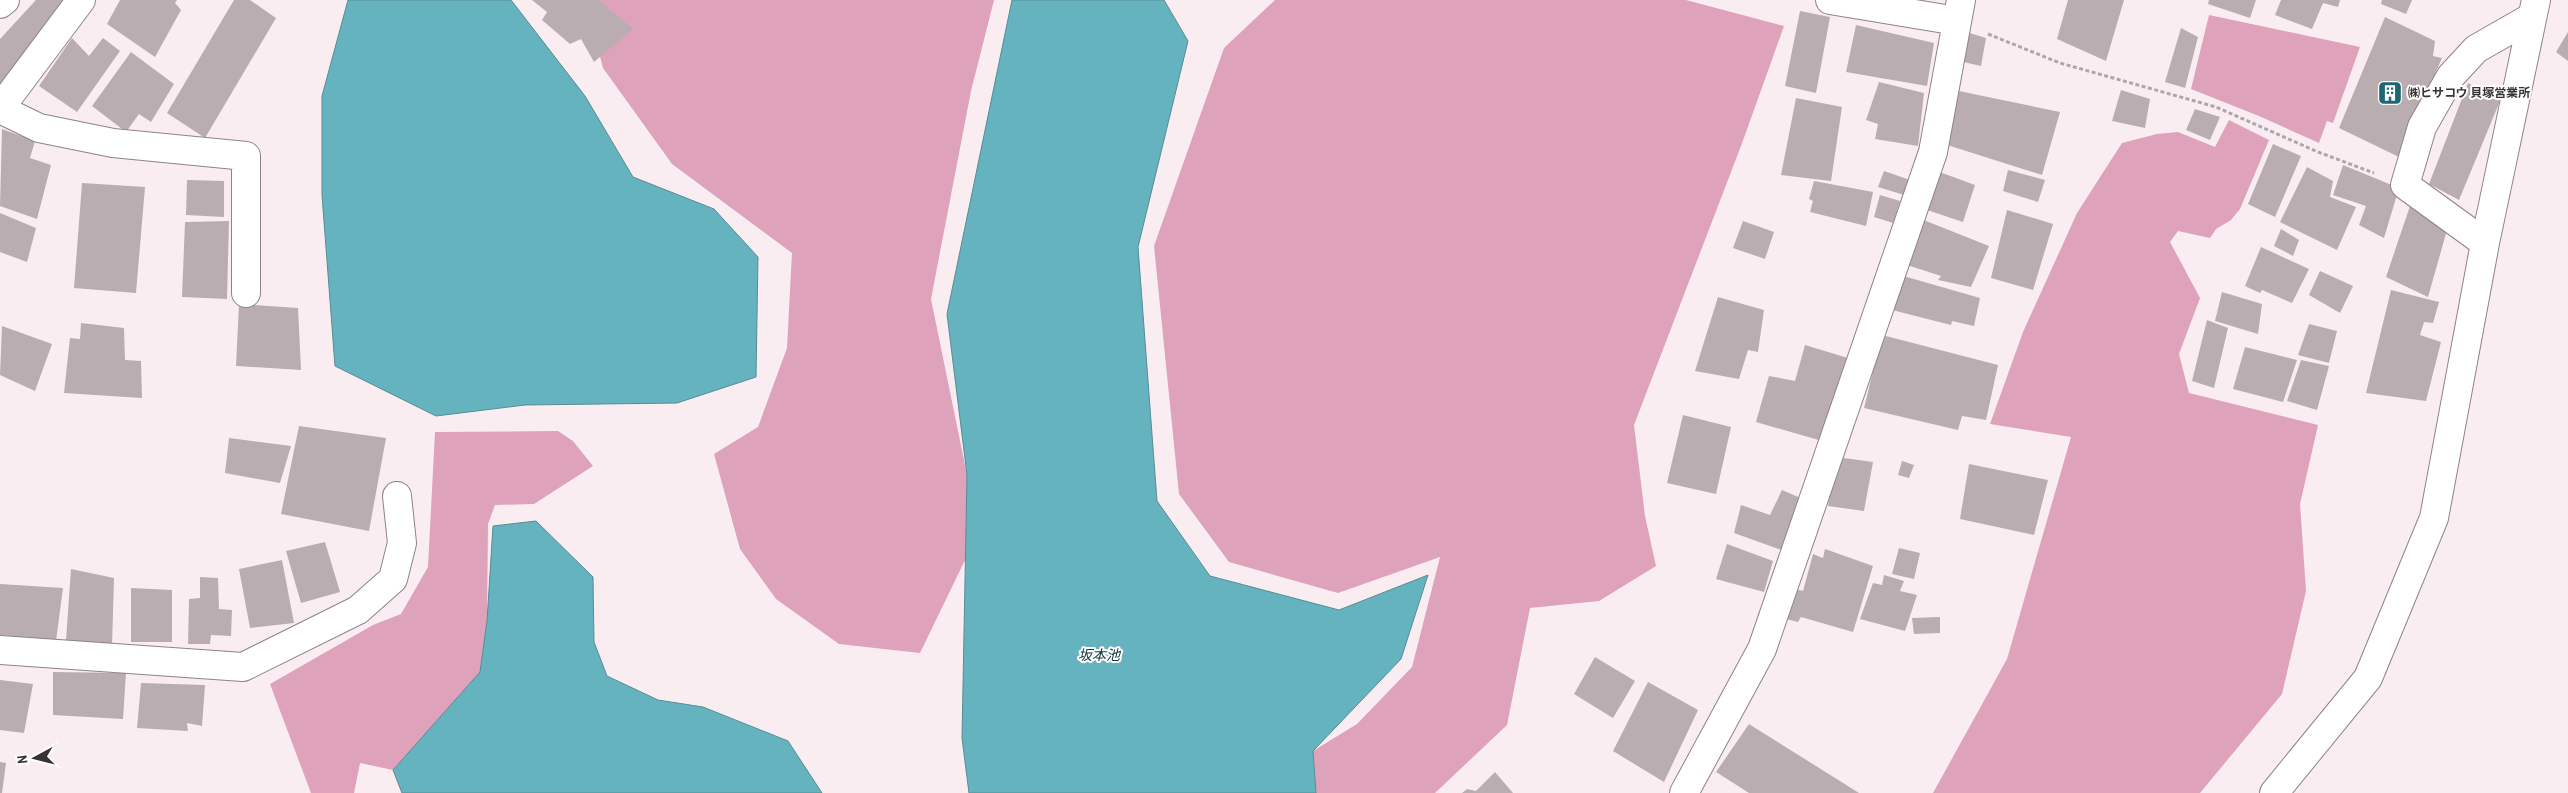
<svg xmlns="http://www.w3.org/2000/svg" width="2568" height="793" font-family="'Archivo Narrow','Noto Sans JP',sans-serif">
  <style>
    .forest { fill: #dea2bb }
    .water { fill: #65b3be; stroke: #578c95 }
    .building { fill: #b9adb2 }
    .lines { fill: none; stroke-linecap: round; stroke-linejoin: round }
    .minor-casing { stroke: #8e8387; stroke-width: 30 }
    .path { stroke: #b0a6aa; stroke-width: 3; stroke-dasharray: 4 2.5; stroke-linecap: butt }
    .minor { stroke: #fff; stroke-width: 28 }
    .labels { text-anchor: middle; dominant-baseline: central; stroke-width: 4; stroke-linejoin: round; paint-order: stroke }
    .poi-label { font-size: 12px; font-weight: bold; fill: #373234; stroke: #fefefe; text-anchor: start }
    .water-label { font-size: 14px; font-style: italic; fill: #10363c; stroke: #fefefe }
  </style>
  <rect width="100%" height="100%" fill="#faedf2"/>
  <path class="forest" d="M585,0H994L971,91L931,299L967,475L966,558L920,653L839,644L776,599L740,549L714,454L758,427L787,348L792,253L672,164L603,68Z
    M1275,0H1686L1784,26L1741,146L1634,425L1645,516L1656,566L1599,601L1530,608L1507,725L1435,793H1316L1313,751L1357,724L1412,667L1440,557L1338,593L1229,562L1179,494L1154,246L1224,48Z
    M2209,15L2360,47L2333,123L2327,121L2319,143L2259,116L2191,89Z
    M2229,120L2269,140L2240,209L2231,220L2216,229L2210,238L2178,231L2170,242L2200,298L2179,354L2189,393L2318,425L2300,504L2306,591L2282,694L2200,793H1933L2007,659L2071,437L1990,424L2023,332L2077,213L2122,143L2157,134L2178,132L2215,147Z
    M558,431L573,441L593,466L534,504L495,505L488,524L487,621L480,672L393,770L360,763L354,793H311L270,684L373,625L401,614L428,567L435,432Z"/>
  <path class="water" d="M348,0H511L585,96L633,177L714,209L758,257L756,377L677,403L525,405L436,416L335,366L322,195V96Z
    M1012,0H1164L1188,41L1138,247L1157,501L1210,576L1339,610L1428,575L1401,659L1313,751L1316,793H969L962,738L967,475L947,314Z
    M536,521L593,577L594,642L607,676L658,700L703,707L788,741L822,793H402L393,770L480,672L487,621L493,526Z"/>
  <path class="building" d="M36,0H71L0,87V39Z
    M120,0H177L175,3L181,10L155,57L107,24Z
    M234,0H250L276,18L205,138L167,113Z
    M532,0H598L633,29L594,62L581,39L570,44L542,20L547,12Z
    M2068,0H2124L2106,61L2057,39Z
    M2209,0H2256L2250,18L2208,4Z
    M2281,0H2340L2338,7L2323,3L2312,29L2275,15Z
    M2382,0H2412L2406,14L2381,4Z
    M1800,11L1830,17L1816,93L1785,86Z
    M2385,17L2435,41L2433,56L2442,58L2399,157L2339,128Z
    M1856,25L1934,43L1927,86L1846,72Z
    M2181,28L2198,37L2185,88L2165,82Z
    M1963,31L1986,38L1981,66L1959,61Z
    M2568,32V61L2556,52Z
    M72,38L89,56L103,38L120,51L77,112L39,86Z
    M131,52L174,84L151,122L139,114L126,132L92,106Z
    M1879,82L1924,93L1918,146L1875,139L1878,124L1866,120Z
    M2468,83L2500,101L2459,200L2429,184Z
    M1954,90L2060,112L2042,175L1944,144Z
    M2121,90L2150,99L2145,128L2112,121Z
    M1796,98L1842,107L1831,181L1781,175Z
    M2195,109L2220,117L2210,140L2186,130Z
    M2,129L35,141L30,158L51,165L37,219L0,206Z
    M2273,144L2301,156L2275,217L2248,204Z
    M2343,165L2399,188L2384,238L2359,225L2366,206L2333,195Z
    M2307,167L2333,181L2330,197L2356,207L2337,250L2280,222Z
    M2008,170L2045,180L2038,202L2003,191Z
    M1884,171L1910,180L1904,195L1878,187Z
    M1937,171L1975,185L1963,222L1927,210Z
    M187,180L224,181V217L186,215Z
    M1814,181L1873,192L1866,226L1810,212L1813,201L1809,199Z
    M82,183L145,187L136,293L74,288Z
    M1880,195L1900,201L1893,223L1874,217Z
    M2412,200L2449,223L2428,297L2386,277Z
    M2007,210L2053,224L2033,290L1991,278Z
    M0,213L36,228L27,262L0,252Z
    M1921,219L1989,246L1971,287L1938,280L1941,276L1907,265Z
    M229,221L227,299L182,297L185,222Z
    M1743,221L1774,232L1765,259L1733,248Z
    M2281,229L2299,240L2293,256L2274,246Z
    M2261,247L2309,269L2292,303L2262,290L2260,293L2245,286Z
    M2320,271L2353,286L2340,313L2309,295Z
    M1900,275L1980,298L1974,326L1952,321L1951,325L1892,310Z
    M2391,290L2439,302L2433,323L2424,322L2420,335L2441,342L2426,401L2366,393Z
    M2222,292L2262,304L2258,334L2215,321Z
    M1718,297L1764,310L1758,352L1748,350L1739,379L1695,371Z
    M239,304L298,308L301,370L236,366Z
    M2207,320L2228,328L2214,388L2192,381Z
    M81,323L124,328L125,360L141,361L142,398L64,393L70,338L80,339Z
    M2309,324L2337,331L2329,363L2298,355Z
    M2,326L52,344L35,391L0,375Z
    M1882,335L1998,365L1986,420L1962,416L1958,430L1864,408Z
    M1805,345L1848,358L1822,441L1756,422L1769,376L1795,381Z
    M2245,347L2297,360L2283,402L2233,389Z
    M2301,360L2329,366L2317,410L2287,401Z
    M1683,415L1731,427L1716,494L1667,483Z
    M299,426L386,438L369,531L281,514Z
    M229,438L291,446L280,483L225,473Z
    M1837,457L1873,462L1864,511L1828,506Z
    M1902,461L1914,465L1909,478L1898,475Z
    M1969,464L2048,480L2034,535L1960,519Z
    M1782,490L1803,499L1784,551L1734,533L1741,505L1770,515Z
    M325,542L340,592L301,603L286,551Z
    M1727,544L1773,561L1764,592L1716,579Z
    M1899,548L1920,553L1914,579L1892,574Z
    M1825,549L1873,566L1853,632L1801,617L1798,622L1782,618L1791,588L1803,591L1813,554L1823,558Z
    M282,560L294,623L250,628L239,569Z
    M71,569L114,578L112,646L66,640Z
    M1884,575L1904,581L1900,591L1917,595L1905,631L1860,619L1873,583L1882,585Z
    M200,577L218,578L219,609L232,610L231,636L211,635L210,644H188L189,599L200,598Z
    M0,584L63,588L56,641L0,635Z
    M131,588L172,590V642H131Z
    M1940,617V633L1914,634L1912,618Z
    M1595,657L1635,681L1613,718L1574,694Z
    M53,672L126,673L123,719L53,715Z
    M0,680L33,684L24,733L0,730Z
    M1648,682L1698,710L1664,782L1613,751Z
    M141,683L205,685L202,726L187,723L188,731L137,728Z
    M1749,724L1859,793H1749L1716,772Z
    M0,762L6,763L2,793H0Z
    M1495,772L1513,793H1462L1467,789L1476,791Z"/>
  <g class="lines">
    <defs>
      <path id="minor" d="M1830,0L1957,21
        M0,4L5,0
        M0,108L81,0
        M0,109L39,128L113,143L246,156V293
        M2485,243L2405,185L2422,127L2451,76L2476,49L2532,17
        M0,650L243,667L358,610L393,579L402,543L397,496
        M1684,793L1762,649L1933,152L1961,0
        M2274,793L2368,678L2434,518L2485,243L2536,0"/>
    </defs>
    <use href="#minor" class="minor-casing"/>
    <path class="path" d="M1988,34L2060,63L2216,107L2318,152L2374,173"/>
    <use href="#minor" class="minor"/>
  </g>
  <defs>
    <symbol id="building-square" viewBox="-11 -11 22 22"><rect x="-9" y="-9" width="18" height="18" rx="4" fill="#1c6771" stroke="#fefefe"/><path d="M-4-6H4V6H1V3H-1V6H-4ZM-2.5-4.3h1.7v1.8h-1.7ZM.8-4.3h1.7v1.8H.8ZM-2.5-1h1.7V.8h-1.7ZM.8-1h1.7V.8H.8Z" fill="#fff"/></symbol>
  </defs>
  <g fill-rule="evenodd">
    <use href="#building-square" x="2376" y="79" width="28" height="28"/>
  </g>
  <g class="labels">
    <g class="poi-label">
      <text x="2408" y="93">㈱ヒサコウ 貝塚営業所</text>
    </g>
    <g class="water-label">
      <text x="1099" y="655">坂本池</text>
    </g>
  </g>
  <g transform="translate(35 758) rotate(263)" stroke="#fefefe" stroke-width="4" paint-order="stroke">
  <path d="M0-4L9 19L0 12L-9 19Z" fill="#373234"/>
  <text y="-8" font-size="14" font-weight="bold" text-anchor="middle" fill="#373234">N</text>
  </g>
</svg>
